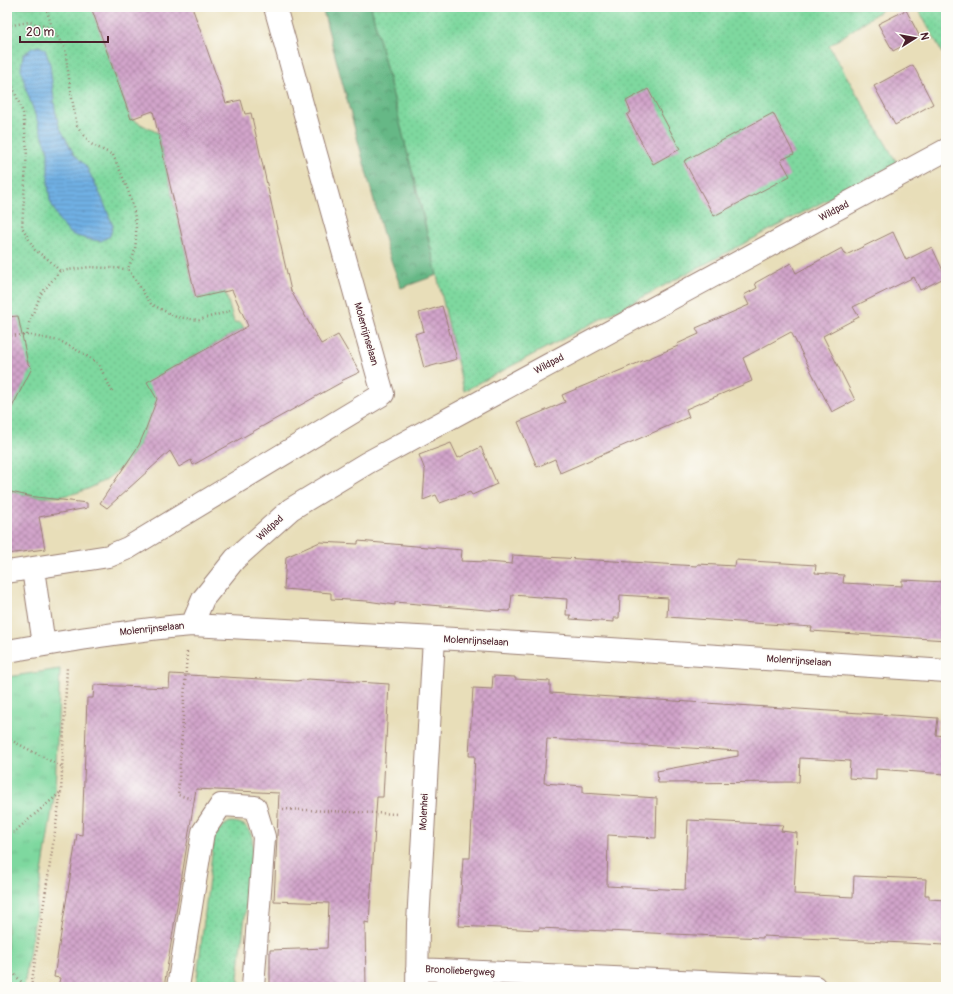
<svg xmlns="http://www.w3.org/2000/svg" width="953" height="994" font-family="Pangolin,sans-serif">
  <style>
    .grass { fill: url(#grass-dots); stroke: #647c65 }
    .forest { fill: url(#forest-crowns); stroke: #586c58 }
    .park { fill: url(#park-tufts); stroke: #647c65 }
    .water { fill: url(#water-rules); stroke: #5d6888 }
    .building { fill: url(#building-cross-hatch) }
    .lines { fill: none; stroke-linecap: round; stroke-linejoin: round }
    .minor-casing { stroke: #997e72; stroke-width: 24 }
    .path { stroke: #997e72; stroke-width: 2.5; stroke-dasharray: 1 3; stroke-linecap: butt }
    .minor { stroke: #fff; stroke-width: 22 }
    .labels { text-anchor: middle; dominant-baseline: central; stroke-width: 3; stroke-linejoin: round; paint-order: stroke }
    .street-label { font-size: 10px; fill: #4a1f2b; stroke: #fdfcf7 }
  </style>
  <defs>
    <pattern id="grass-dots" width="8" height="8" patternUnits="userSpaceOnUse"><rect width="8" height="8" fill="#7ed89f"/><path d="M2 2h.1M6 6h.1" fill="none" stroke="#6eb989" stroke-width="1.8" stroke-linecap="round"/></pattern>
    <pattern id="forest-crowns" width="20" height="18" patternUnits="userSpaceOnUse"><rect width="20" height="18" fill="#66b886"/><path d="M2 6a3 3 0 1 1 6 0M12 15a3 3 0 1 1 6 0" fill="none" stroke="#56956e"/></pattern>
    <pattern id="park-tufts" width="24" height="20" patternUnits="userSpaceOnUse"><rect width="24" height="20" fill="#7ed89f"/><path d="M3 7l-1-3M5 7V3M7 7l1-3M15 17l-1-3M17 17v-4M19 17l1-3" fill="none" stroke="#6eb989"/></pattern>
    <pattern id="water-rules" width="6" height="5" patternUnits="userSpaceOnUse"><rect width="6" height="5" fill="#70b0e4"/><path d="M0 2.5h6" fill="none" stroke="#5e8fb9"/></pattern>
    <pattern id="building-cross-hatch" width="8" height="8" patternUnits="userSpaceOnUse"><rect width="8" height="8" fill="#d1a4ca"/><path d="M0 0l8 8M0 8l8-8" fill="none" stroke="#ac85a4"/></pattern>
  </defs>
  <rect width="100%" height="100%" fill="#fdfcf7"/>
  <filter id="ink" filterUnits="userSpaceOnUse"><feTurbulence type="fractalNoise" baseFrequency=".025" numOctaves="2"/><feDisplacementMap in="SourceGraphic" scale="8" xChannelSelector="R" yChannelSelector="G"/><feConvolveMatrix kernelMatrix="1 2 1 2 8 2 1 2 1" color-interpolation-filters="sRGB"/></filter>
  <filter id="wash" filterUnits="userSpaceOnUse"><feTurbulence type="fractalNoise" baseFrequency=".012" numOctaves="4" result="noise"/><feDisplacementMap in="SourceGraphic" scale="16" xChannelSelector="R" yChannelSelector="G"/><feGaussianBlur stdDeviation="0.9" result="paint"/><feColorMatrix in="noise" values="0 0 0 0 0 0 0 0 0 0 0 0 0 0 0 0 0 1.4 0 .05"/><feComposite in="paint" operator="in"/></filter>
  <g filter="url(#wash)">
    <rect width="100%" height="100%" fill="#e8deb9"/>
    <path class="grass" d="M7,7H92L131,119L158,133L196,298L225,291L234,322L241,323L244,328L148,382L163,409C159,411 155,413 152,415C148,418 142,440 138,446C111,491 55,508 7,490Z
      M371,7H886L829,46L897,163L464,391L419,198L400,125Z
      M917,7H946V59Z
      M230,822C246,822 252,830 253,845L238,978L242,987H196L214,837C218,830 222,826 230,822Z"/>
    <path class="forest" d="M322,7H371C393,96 416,185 437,275L401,288L387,249Z"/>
    <path class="park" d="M60,669L55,791L24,987H7V677Z"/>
    <path class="water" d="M39,46L45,49L50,64L55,109L59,126L74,154L86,166L102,198L113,226L110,236L101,241L87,239L70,234L60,222L50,201L48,182V151L26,89L21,69L23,55L32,48Z"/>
    <g id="blocks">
      <path class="building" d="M91,7H192L226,103L241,100L245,114L251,113L291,291L321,344L338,335L360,372L341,381L342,382L193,465L191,460L179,467L170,451L107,508L100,503L139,445L145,431L157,399L147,382L248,326L232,290L196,298L153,111L131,119Z
        M906,10L920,37L893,51L878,24Z
        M913,65L933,104L895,125L874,86Z
        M648,89L680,149L653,164L627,115L631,112L626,101Z
        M773,113L794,154L781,160L790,176L714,216L684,161Z
        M893,232L906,260L932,247L946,277L920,290L914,277L853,307L859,317L823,336L855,400L832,412L791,332L743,358L752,381L686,409L689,417L560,473L555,459L537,467L518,422L565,402L562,395L678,346L677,344L699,334L696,328L749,305L744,295L757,288L755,283L791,263L796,273L842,248L846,255Z
        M442,306L457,359L424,368L415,334L424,331L419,313Z
        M18,316L28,364L32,368L7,417V317Z
        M451,443L458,458L481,447L497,484L472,495L470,492L440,503L436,495L423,500L425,470L419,455Z
        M7,491L28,496L87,503V508L39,517L45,549L7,554Z
        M358,541L462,550L461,561L487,562L512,564L513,555L697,566L698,564L735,566L736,560L816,565L815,573L844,575L843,583L902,586V580L946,582V640L811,631L812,627L667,617L668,598L620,595L619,618H614V622L570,619L571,615H566L567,599L512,595L510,611L487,610L395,602V605L367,601L331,599V593L284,589L286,557L320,542L358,544Z
        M170,674L297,681L308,679L389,684L383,797H377L369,923L365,922L366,987H270V950L327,948L329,903L274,901L279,793L196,789L164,987H58L60,978L54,977L77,834L82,835L87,698H93L94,685L169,688Z
        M493,676L515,677V679L550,681V693L938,718L936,735L946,736V774L876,769V780L849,778L850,761L800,758L799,782L658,783L657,771L738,756V751L547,739L544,783L583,786V793L657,798L656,838L608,835L607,886L685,890L688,820L783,825L781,831L797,833L794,894L853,897L854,876L926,879L925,895H929V899L946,900L945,945L763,936V938L539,928V930L459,926L463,858H470L475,756H469L473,688L492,689Z"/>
    </g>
  </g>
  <g filter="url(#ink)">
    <use href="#blocks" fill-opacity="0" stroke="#997e72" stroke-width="1"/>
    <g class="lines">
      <defs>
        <path id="minor" d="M33,569L44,645
          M7,572L109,556L128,548L383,394L275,7
          M192,625L203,599L235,559L291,509L367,463L946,150
          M7,651C69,641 129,630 192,625L474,640L946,671
          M417,969L815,987
          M178,987L203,832L221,805L255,807L264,837L253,987
          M417,987L418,923L434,638"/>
      </defs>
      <use href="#minor" class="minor-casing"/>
      <path class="path" d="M46,7L52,28L65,49L71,93L77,126L91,144L113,155C127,186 140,214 135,249C134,256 130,263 128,269L151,304L176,317L199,320L230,311
        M7,26L29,22L52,28
        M7,72L23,113L27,150L22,227L35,250L49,260L60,271
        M27,335L29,323L41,294L60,271L90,267L128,269
        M7,336L27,335L60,341L84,354L99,365L113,393
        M187,652L178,795L193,799
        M7,738L62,767
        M283,809L398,814
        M7,838L61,792
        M7,966L26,987
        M31,987L61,792L67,667"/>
      <use href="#minor" class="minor"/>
    </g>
  </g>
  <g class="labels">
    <g class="street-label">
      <text transform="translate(834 211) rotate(-28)">Wildpad</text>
      <text transform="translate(366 334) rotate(74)">Molenrijnselaan</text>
      <text transform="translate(549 364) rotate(-28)">Wildpad</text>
      <text transform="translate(270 528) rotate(-42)">Wildpad</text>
      <text transform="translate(152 629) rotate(-6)">Molenrijnselaan</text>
      <text transform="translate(476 641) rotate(3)">Molenrijnselaan</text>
      <text transform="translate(799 661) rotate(4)">Molenrijnselaan</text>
      <text transform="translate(424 812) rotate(-87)">Molenhei</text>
      <text transform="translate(460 971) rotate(3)">Bronoliebergweg</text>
    </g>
  </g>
  <rect width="953" height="994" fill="none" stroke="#fdfcf7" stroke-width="24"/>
  <g transform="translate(915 38) rotate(79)" stroke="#fdfcf7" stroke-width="3" paint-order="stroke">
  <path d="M0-3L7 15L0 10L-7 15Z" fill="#4a1f2b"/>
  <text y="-6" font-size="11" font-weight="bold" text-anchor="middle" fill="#4a1f2b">N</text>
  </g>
  <path d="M20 36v6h88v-6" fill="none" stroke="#4a1f2b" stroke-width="2"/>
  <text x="26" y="36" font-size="12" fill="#4a1f2b" stroke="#fdfcf7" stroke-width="3" paint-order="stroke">20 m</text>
</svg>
